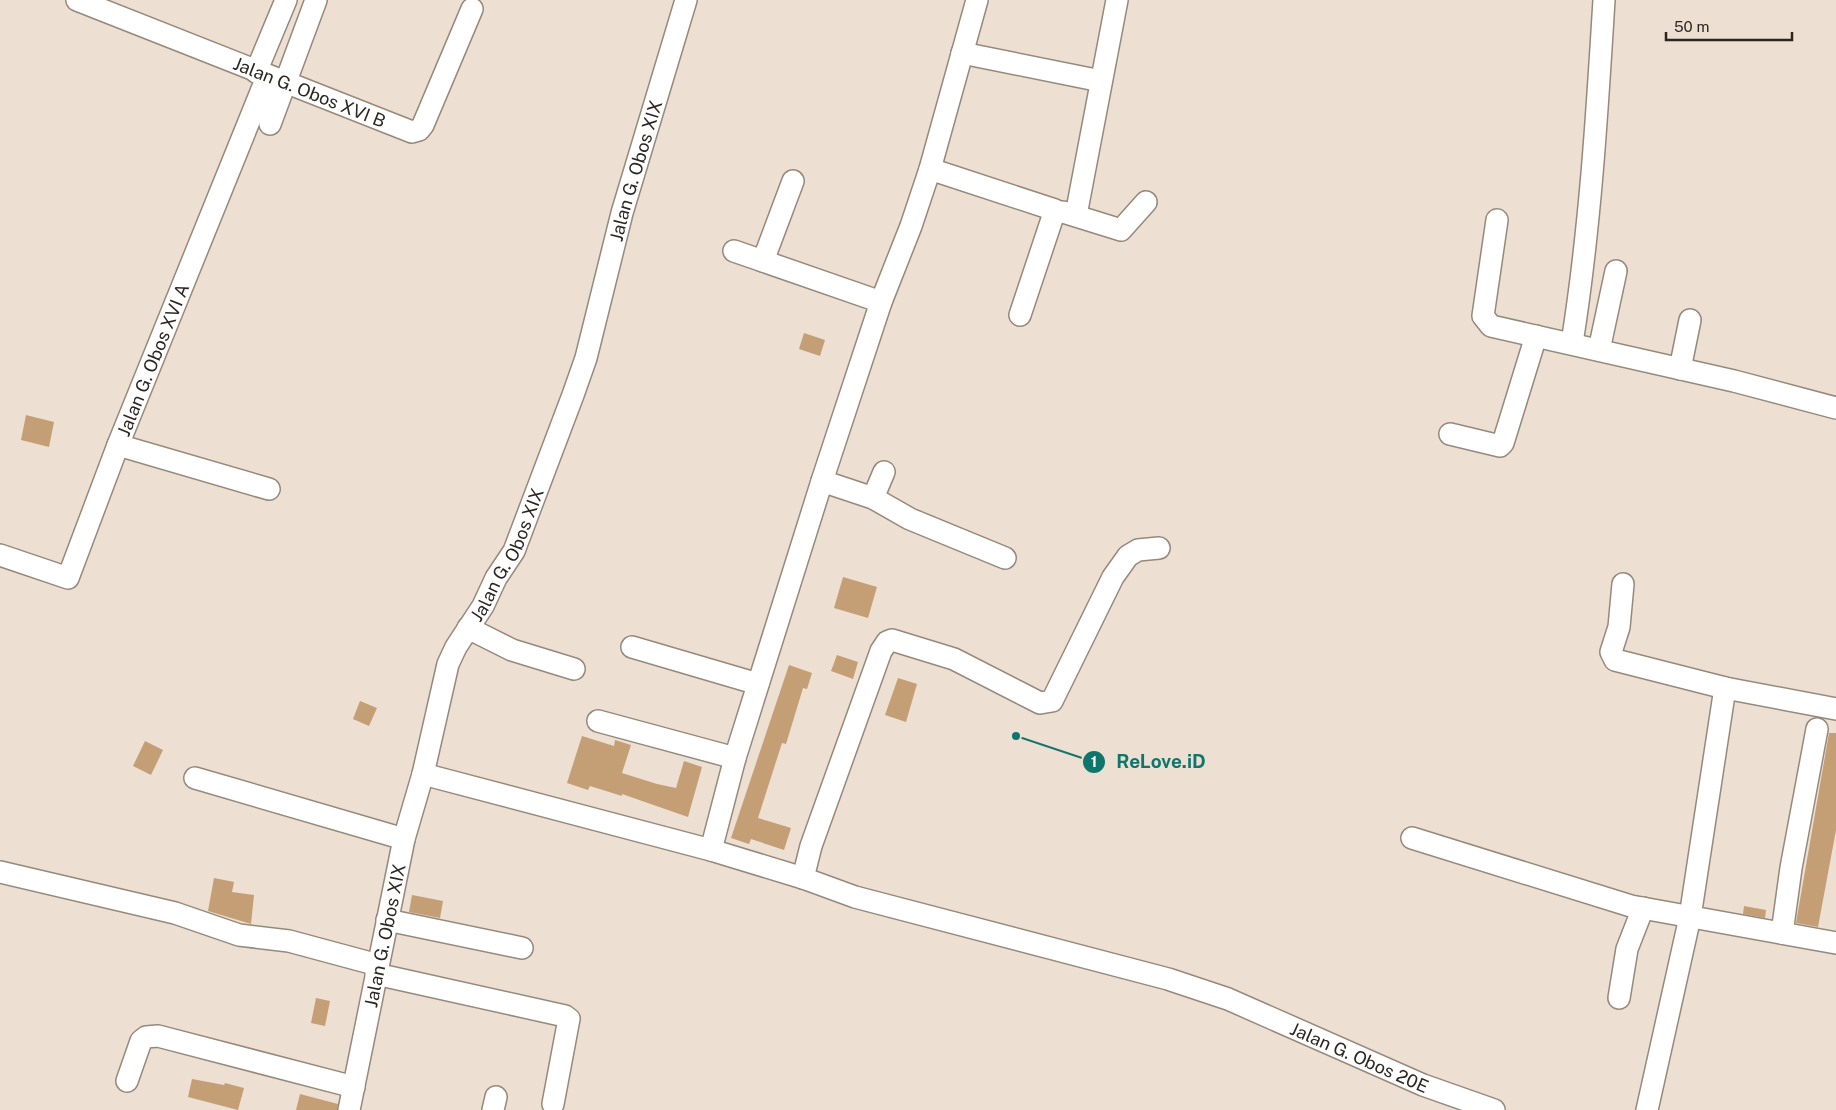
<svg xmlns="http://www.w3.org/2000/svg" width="1836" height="1110" font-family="'Public Sans',sans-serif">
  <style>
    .building { fill: #c49e75 }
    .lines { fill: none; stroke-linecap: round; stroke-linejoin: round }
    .minor-casing { stroke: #96897c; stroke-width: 24 }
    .minor { stroke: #fff; stroke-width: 21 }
    .labels { text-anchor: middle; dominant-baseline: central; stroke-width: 4; stroke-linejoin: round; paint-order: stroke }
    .street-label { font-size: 18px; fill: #2b2620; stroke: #eddfd1 }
    .leader { fill: none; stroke: #0f766e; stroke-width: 2 }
    .callout-dot { fill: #0f766e; stroke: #eddfd1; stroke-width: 2 }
    .mark-label { font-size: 15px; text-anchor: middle; font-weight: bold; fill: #fff }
    .callout-label { font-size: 19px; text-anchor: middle; font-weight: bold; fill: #0f766e; stroke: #eddfd1; stroke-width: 4; stroke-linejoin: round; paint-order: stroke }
  </style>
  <rect width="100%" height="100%" fill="#eddfd1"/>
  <path class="building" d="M804,333L825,340L820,356L799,349Z
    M26,415L54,422L49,447L21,440Z
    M843,577L877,587L868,618L834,608Z
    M837,655L858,662L853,679L831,671Z
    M789,665L812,673L807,689L803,688L786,744L782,743L758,818L791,828L784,850L751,839L749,844L731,838Z
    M898,678L917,684L906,722L885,715Z
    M360,701L377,708L369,726L353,719Z
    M1829,733H1836V830L1818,927L1796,923Z
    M582,736L614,746L615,740L631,745L622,773L657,784L676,788L684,761L702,767L688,817L622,794V796L590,786L588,790L567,783Z
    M145,741L163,750L151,775L133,766Z
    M214,878L234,882L232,892L254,895L251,924L208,911Z
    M412,895L443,901L440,918L409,912Z
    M1744,906L1766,910L1765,918L1743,914Z
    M316,998L330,1001L325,1026L311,1023Z
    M192,1079L224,1085L225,1083L244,1088L238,1110L188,1097Z
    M300,1094L338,1104L337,1110H296Z"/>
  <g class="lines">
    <defs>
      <g id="minor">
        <path id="s1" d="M77,0L412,132L419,130L423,125L472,9"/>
        <path d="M962,53L1101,81"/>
        <path d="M256,72L286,0"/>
        <path d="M270,124L316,0"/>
        <path d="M930,169L1055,210L1020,315"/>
        <path d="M1063,212L1121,230L1146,202"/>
        <path d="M1076,215L1117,0"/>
        <path d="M1497,220L1483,316L1491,326L1734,381L1836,408"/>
        <path d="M734,251L881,302"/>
        <path d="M763,261L793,181"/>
        <path d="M1572,343C1590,230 1597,115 1604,0"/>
        <path d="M1599,350L1616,271"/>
        <path d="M1680,369L1690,320"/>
        <path d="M1450,434L1500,446L1503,443L1536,336"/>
        <path d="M118,445L269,489"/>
        <path d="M822,481L873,498L910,519L1005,558"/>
        <path d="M873,498L884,472"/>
        <path id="s2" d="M0,555L68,578L118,445L267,77"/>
        <path d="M1623,584L1619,627L1611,652L1615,660L1725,688L1836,709"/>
        <path d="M468,628L512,650L574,669"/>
        <path d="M632,647L758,684"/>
        <path d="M598,721L735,758"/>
        <path id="s3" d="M423,774L711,850L803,878L855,897L1168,979L1228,999L1423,1085L1494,1110"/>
        <path d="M195,778L404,839"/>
        <path d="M1412,838L1631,906L1836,943"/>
        <path d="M711,850L735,758L822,481L881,302L911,226L930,169L977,0"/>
        <path d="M0,872L175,913L239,935L289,941L378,965"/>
        <path d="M803,878L811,846L881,651L887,642L892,640L954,659L1040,703L1052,701L1113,577L1128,556L1138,550L1159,548"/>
        <path d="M387,920L522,948"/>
        <path d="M1782,933L1791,868L1817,729"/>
        <path d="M376,974L565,1016L569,1019L568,1024L553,1104"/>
        <path d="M1619,998L1627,949L1643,908"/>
        <path d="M127,1081L141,1041L146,1037L158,1036L354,1087"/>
        <path id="s4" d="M349,1110L404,839L423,774L448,664L456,647L483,606L496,578L514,551L573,395L586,358L622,213L686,0"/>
        <path d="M493,1110L496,1097"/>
        <path d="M1647,1110L1690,917L1725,688"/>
      </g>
    </defs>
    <use href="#minor" class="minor-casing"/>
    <use href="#minor" class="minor"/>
  </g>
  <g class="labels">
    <g class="street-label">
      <text stroke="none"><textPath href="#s1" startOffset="250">Jalan G. Obos XVI B</textPath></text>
      <text stroke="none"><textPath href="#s4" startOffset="988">Jalan G. Obos XIX</textPath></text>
      <text stroke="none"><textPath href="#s2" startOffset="306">Jalan G. Obos XVI A</textPath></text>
      <text stroke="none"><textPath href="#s4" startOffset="582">Jalan G. Obos XIX</textPath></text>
      <text stroke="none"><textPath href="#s4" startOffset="178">Jalan G. Obos XIX</textPath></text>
      <text stroke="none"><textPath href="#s3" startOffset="980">Jalan G. Obos 20E</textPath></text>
    </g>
  </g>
  <path class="leader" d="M1016 736L1094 762"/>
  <g class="callout-dot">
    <circle cx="1016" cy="736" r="5"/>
    <circle cx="1094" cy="762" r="12"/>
  </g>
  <g class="mark-label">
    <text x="1094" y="767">1</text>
  </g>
  <g class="callout-label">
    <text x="1161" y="768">ReLove.iD</text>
  </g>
  <path d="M1666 32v8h126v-8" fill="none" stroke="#2b2620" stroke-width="2.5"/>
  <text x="1674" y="32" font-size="15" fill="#2b2620" stroke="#eddfd1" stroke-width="4" paint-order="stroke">50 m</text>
</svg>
